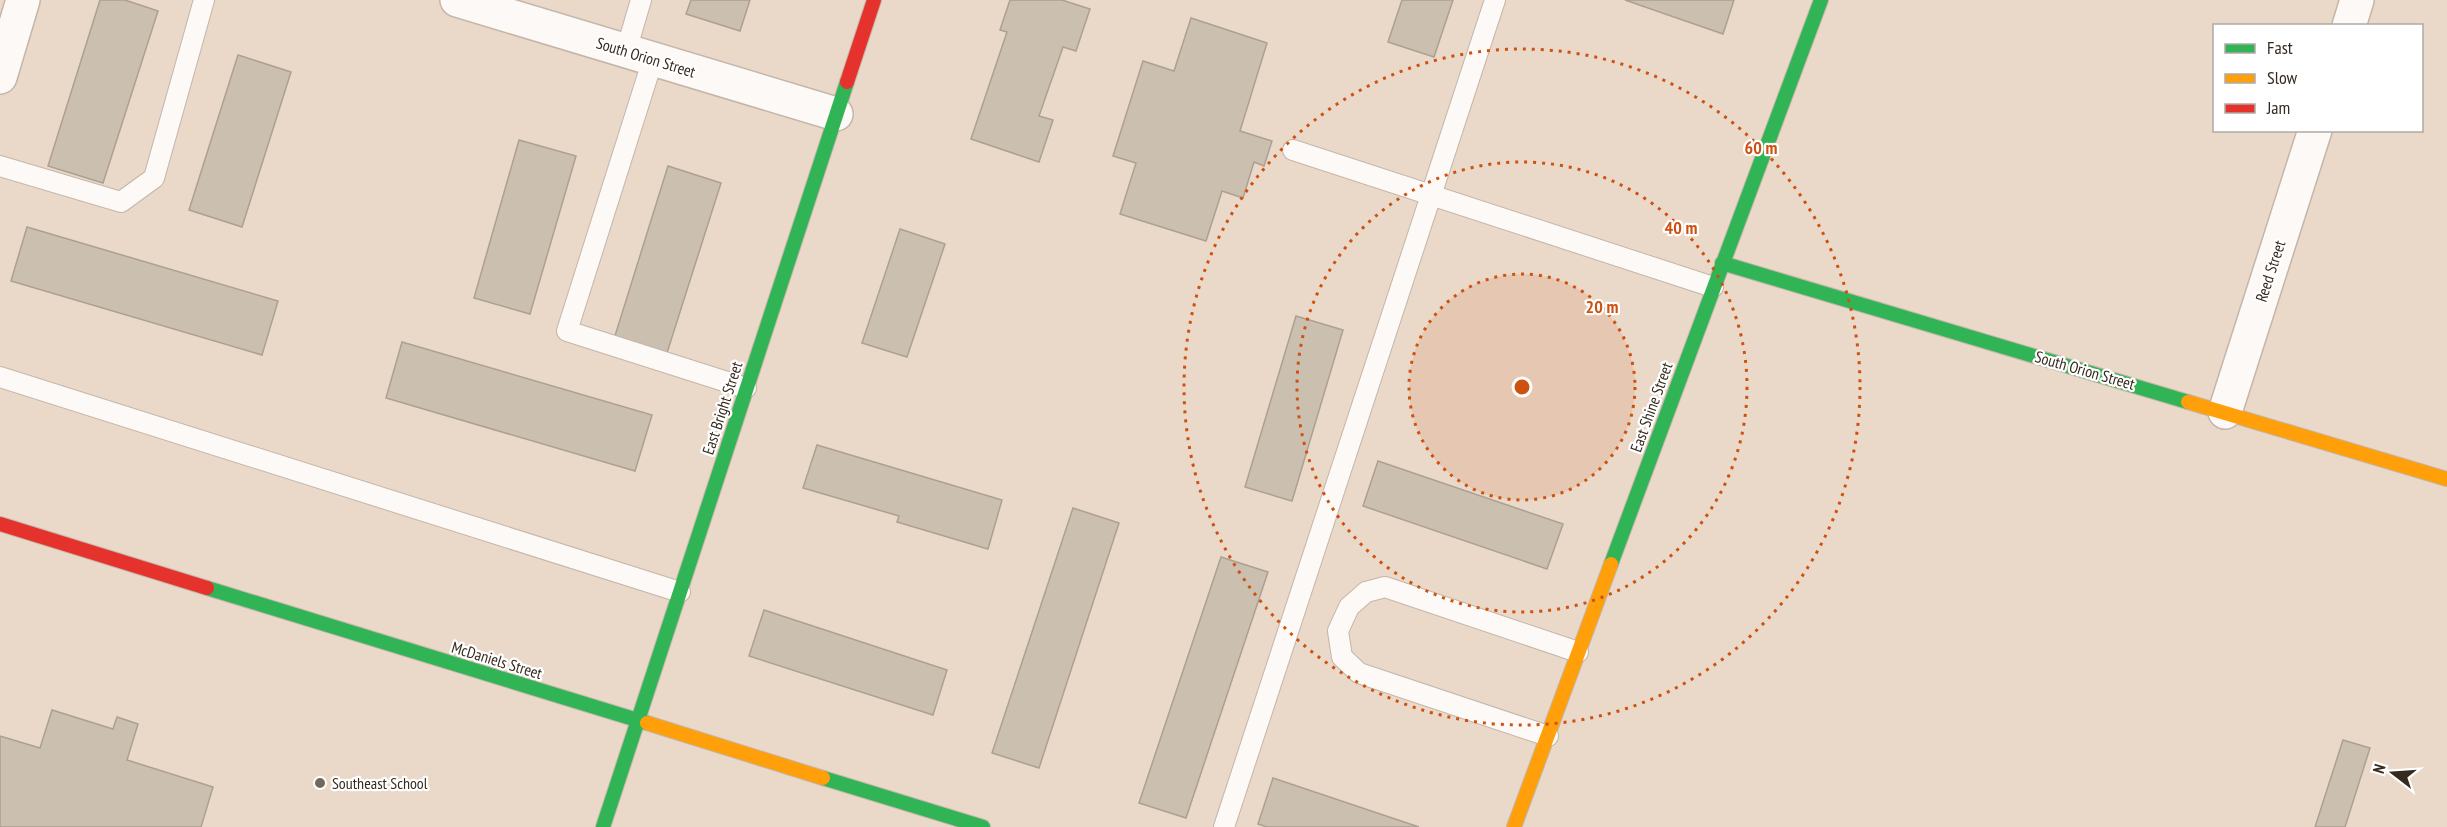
<svg xmlns="http://www.w3.org/2000/svg" width="2447" height="827" font-family="'PT Sans Narrow',sans-serif">
  <style>
    .building { fill: #cbbfb0; stroke: #aca092; stroke-width: 1.5 }
    .lines { fill: none; stroke-linecap: round; stroke-linejoin: round }
    .lane-casing { stroke: #c4b6a9; stroke-width: 22 }
    .street-casing { stroke: #c4b6a9; stroke-width: 36 }
    .fast-casing { stroke: #c4b6a9; stroke-width: 16 }
    .slow-casing { stroke: #c4b6a9; stroke-width: 16 }
    .jam-casing { stroke: #c4b6a9; stroke-width: 16 }
    .lane { stroke: #fcf9f7; stroke-width: 20 }
    .street { stroke: #fcf9f7; stroke-width: 33 }
    .fast { stroke: #30b455; stroke-width: 14 }
    .slow { stroke: #ff9f0a; stroke-width: 14 }
    .jam { stroke: #e5322d; stroke-width: 14 }
    .ring { fill: none; stroke: #cd520f; stroke-width: 3; stroke-dasharray: 3 6 }
    .poi-dot { fill: #75675a; stroke: #fff; stroke-width: 2 }
    .labels { text-anchor: middle; dominant-baseline: central; stroke-width: 4.5; stroke-linejoin: round; paint-order: stroke }
    .street-label { font-size: 16px; fill: #362a1e; stroke: #fff }
    .poi-label { font-size: 16px; fill: #362a1e; stroke: #fff; text-anchor: start }
    .centre { fill: #cd520f; stroke: #fff; stroke-width: 3 }
    .ring-label { font-size: 18px; text-anchor: middle; font-weight: bold; fill: #cd520f; stroke: #fff; stroke-width: 4.5; stroke-linejoin: round; paint-order: stroke }
  </style>
  <rect width="100%" height="100%" fill="#ead8c8"/>
  <path class="building" d="M100,0H125L158,11L103,183L48,166Z
    M691,0H750L740,31L686,14Z
    M1010,0H1062L1090,9L1076,51L1063,47L1039,116L1053,120L1039,162L971,139L1007,32L1000,30Z
    M1402,0H1453L1434,57L1388,42Z
    M1625,0H1734L1723,34Z
    M1191,18L1267,43L1240,131L1272,141L1264,166L1254,162L1243,198L1222,191L1206,241L1120,214L1136,163L1113,156L1143,61L1174,71Z
    M238,55L291,72L242,227L189,210Z
    M519,140L576,156L530,314L474,298Z
    M668,166L721,183L666,356L614,339Z
    M27,227L278,301L262,355L11,281Z
    M900,229L945,244L907,357L862,343Z
    M1296,316L1343,330L1292,501L1245,487Z
    M402,342L652,415L635,471L386,398Z
    M817,445L1002,500L988,549L897,522L899,516L803,488Z
    M1378,461L1563,524L1547,569L1363,506Z
    M1073,508L1119,523L1039,768L992,753Z
    M1221,557L1268,572L1186,818L1139,803Z
    M764,610L947,670L933,715L749,656Z
    M52,710L113,729L117,717L138,724L127,760L213,787L201,827H0V736L40,748Z
    M2343,740L2370,748L2345,827H2315Z
    M1273,778L1419,827H1267L1258,824Z"/>
  <g class="lines">
    <defs>
      <path id="lane" d="M626,51L641,0
        M653,59L567,331L746,388
        M1293,150L1713,287
        M0,166L121,202L154,178L204,0
        M0,377L680,592
        M1548,736L1359,673L1342,657L1338,631L1349,607L1366,592L1385,587L1578,652
        M1224,827L1495,0"/>
      <path id="street" d="M457,0L836,114
        M2349,26L2357,0
        M0,77L23,0
        M2225,412L2315,130"/>
      <path id="fast" d="M1722,263L2188,402
        M1611,564L1821,0
        M207,588L647,723
        M823,778L983,827
        M603,827L847,82"/>
      <path id="slow" d="M2188,402L2447,479
        M647,723L823,778
        M1514,827L1611,564"/>
      <path id="jam" d="M847,82L874,0
        M0,524L207,588"/>
    </defs>
    <use href="#lane" class="lane-casing"/>
    <use href="#street" class="street-casing"/>
    <use href="#fast" class="fast-casing"/>
    <use href="#slow" class="slow-casing"/>
    <use href="#jam" class="jam-casing"/>
    <use href="#lane" class="lane"/>
    <use href="#street" class="street"/>
    <use href="#fast" class="fast"/>
    <use href="#slow" class="slow"/>
    <use href="#jam" class="jam"/>
  </g>
  <circle cx="1522" cy="387" r="113" fill="#cd520f" fill-opacity=".12"/>
  <g class="ring">
    <circle cx="1522" cy="387" r="113"/>
    <circle cx="1522" cy="387" r="225"/>
    <circle cx="1522" cy="387" r="338"/>
  </g>
  <circle class="poi-dot" cx="320" cy="783" r="6"/>
  <g class="labels">
    <g class="street-label">
      <text transform="translate(646 57) rotate(17)">South Orion Street</text>
      <text transform="translate(2270 271) rotate(-72)">Reed Street</text>
      <text transform="translate(2085 370) rotate(16)">South Orion Street</text>
      <text transform="translate(1651 407) rotate(-70)">East Shine Street</text>
      <text transform="translate(722 408) rotate(-72)">East Bright Street</text>
      <text transform="translate(497 660) rotate(17)">McDaniels Street</text>
    </g>
    <g class="poi-label">
      <text x="332" y="783">Southeast School</text>
    </g>
  </g>
  <circle cx="1522" cy="387" r="9" class="centre"/>
  <g class="ring-label">
    <text x="1761" y="154">60 m</text>
    <text x="1681" y="234">40 m</text>
    <text x="1602" y="313">20 m</text>
  </g>
  <rect x="2213" y="24" width="210" height="108" fill="#ffffff" stroke="#afaaa5" stroke-width="1.5"/>
  <rect x="2225" y="44" width="30" height="9" fill="#30b455" stroke="#afaaa5" stroke-width="1.5"/>
  <text x="2267" y="54" font-size="18" fill="#362a1e">Fast</text>
  <rect x="2225" y="74" width="30" height="9" fill="#ff9f0a" stroke="#afaaa5" stroke-width="1.5"/>
  <text x="2267" y="84" font-size="18" fill="#362a1e">Slow</text>
  <rect x="2225" y="104" width="30" height="9" fill="#e5322d" stroke="#afaaa5" stroke-width="1.5"/>
  <text x="2267" y="114" font-size="18" fill="#362a1e">Jam</text>
  <g transform="translate(2393 773) rotate(287)" stroke="#ffffff" stroke-width="4.5" paint-order="stroke">
  <path d="M0-4.5L10 22L0 15L-10 22Z" fill="#362a1e"/>
  <text y="-9" font-size="16" font-weight="bold" text-anchor="middle" fill="#362a1e">N</text>
  </g>
</svg>
